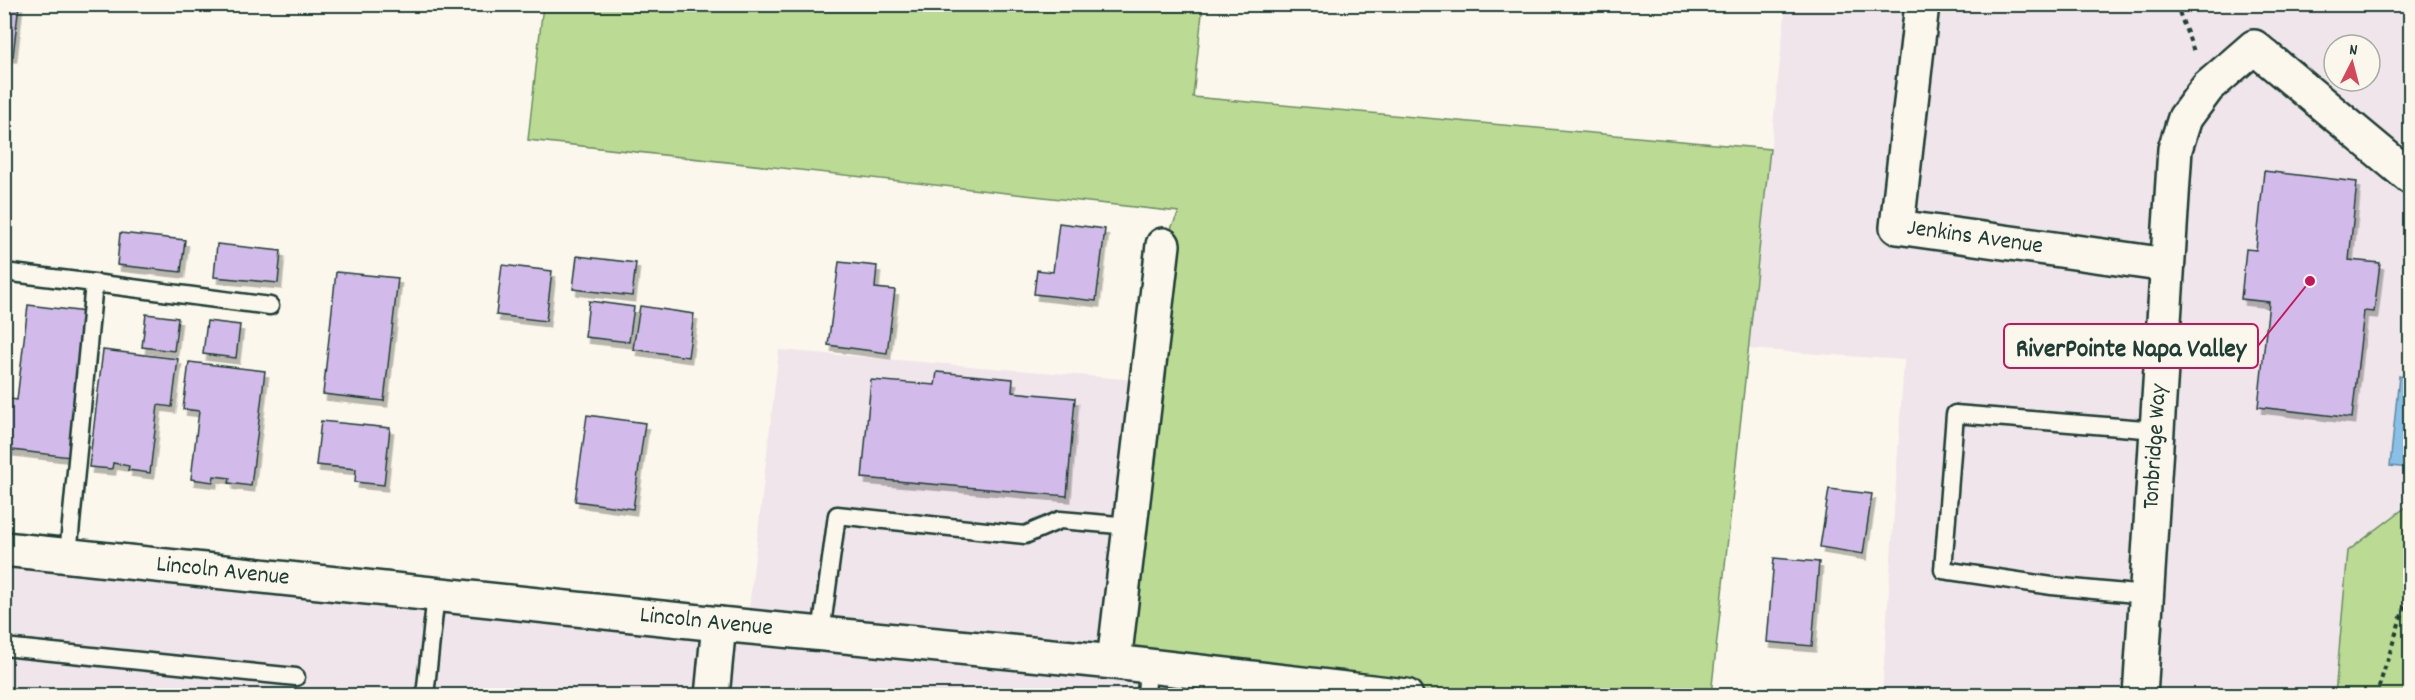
<svg xmlns="http://www.w3.org/2000/svg" width="2415" height="700" font-family="Dekko,sans-serif">
  <style>
    .built { fill: #efe5eb; fill-rule: evenodd }
    .green { fill: #bbdb94; stroke: #6d8c64; stroke-width: 1.5 }
    .water { fill: #8abfe7; stroke: #5f8b9f; stroke-width: 1.5 }
    .building { fill: #d2bbea; stroke: #1f3d34; stroke-width: 1.5; filter: url(#shadow) }
    .lines { fill: none; stroke-linecap: round; stroke-linejoin: round }
    .service-casing { stroke: #1f3d34; stroke-width: 21 }
    .minor-casing { stroke: #1f3d34; stroke-width: 38 }
    .secondary-casing { stroke: #1f3d34; stroke-width: 38 }
    .path { stroke: #1f3d34; stroke-width: 4; stroke-dasharray: 4.5 4.5; stroke-linecap: butt }
    .service { stroke: #fbf7ec; stroke-width: 16 }
    .minor { stroke: #fbf7ec; stroke-width: 33 }
    .secondary { stroke: #fbf7ec; stroke-width: 33 }
    .labels { text-anchor: middle; dominant-baseline: central; stroke-width: 4.5; stroke-linejoin: round; paint-order: stroke }
    .street-label { font-size: 24px; fill: #1f3d34; stroke: #fbf7ec }
    .leader { fill: none; stroke: #c2185b; stroke-width: 2 }
    .callout-dot { fill: #c2185b; stroke: #fbf7ec; stroke-width: 2 }
    .callout { fill: #fbf7ec; stroke: #c2185b; stroke-width: 2 }
    .callout-label { font-size: 26px; text-anchor: middle; font-weight: bold; fill: #1f3d34 }
  </style>
  <defs>
    <filter id="shadow"><feDropShadow dx="3.5" dy="6" stdDeviation="0" flood-color="#0004"/></filter>
  </defs>
  <rect width="100%" height="100%" fill="#fbf7ec"/>
  <filter id="ink" filterUnits="userSpaceOnUse"><feTurbulence type="fractalNoise" baseFrequency=".0167" numOctaves="2"/><feDisplacementMap in="SourceGraphic" scale="12" xChannelSelector="R" yChannelSelector="G"/><feConvolveMatrix kernelMatrix="1 2 1 2 8 2 1 2 1" color-interpolation-filters="sRGB"/></filter>
  <g filter="url(#ink)">
    <path class="built" d="M1786,5H2410V504L2348,551L2335,695H1882L1904,360L1749,349ZM2334,45H2370V81H2334Z
      M779,350L1148,381L1406,695H5L4,549L747,626Z"/>
    <path class="green" d="M1203,4L1193,97L1770,149L1711,695L1406,696L1114,662L1163,245L1179,212L528,140L543,5Z
      M2410,504V695H2335L2348,551Z"/>
    <path class="water" d="M2399,376L2410,378V468L2390,466Z"/>
    <path class="building" d="M4,4H19L13,56L4,55Z
      M2264,171L2357,182L2349,260L2380,263L2374,312L2364,311L2352,418L2258,407L2269,302L2241,299L2246,249L2256,250Z
      M1059,223L1105,229L1096,301L1034,294L1037,270L1053,272Z
      M120,233L185,240L181,272L117,265Z
      M217,244L281,251L278,283L214,277Z
      M577,256L636,263L632,296L573,289Z
      M839,262L877,266L875,288L895,290L887,353L828,345Z
      M502,265L552,271L546,321L496,315Z
      M336,272L398,278L384,401L323,394Z
      M589,301L634,307L629,342L585,337Z
      M28,305L86,312L70,457L4,449V398L17,400Z
      M640,306L694,314L688,357L633,349Z
      M146,314L178,318L174,351L142,347Z
      M207,321L240,325L236,358L203,354Z
      M103,350L178,359L172,407L158,405L150,473L128,470L129,466L113,463L112,469L89,467Z
      M189,362L265,371L251,486L229,483L230,478L214,476L213,482L191,479L199,411L183,409Z
      M937,372L1013,379L1012,392L1075,398L1067,496L862,478L871,380L935,385Z
      M587,415L645,423L633,509L575,501Z
      M321,421L390,428L384,485L355,482L356,469L316,465Z
      M1829,489L1872,494L1863,554L1820,547Z
      M1774,558L1819,562L1812,646L1767,642Z
      M516,688L564,693V696H516Z"/>
    <g class="lines">
      <defs>
        <path id="service" d="M4,272L94,283L68,555
          M94,283L270,306
          M2146,595L2052,586L1943,570L1955,414L2157,430
          M821,633L837,515L1025,535L1060,520L1130,526
          M4,647L296,677
          M425,696L436,594
          M1146,696L1148,666"/>
        <g id="minor">
          <path id="s1" d="M1922,4L1897,227L2167,265"/>
          <path d="M1114,662L1163,245"/>
          <path d="M712,696L719,624"/>
          <path id="s2" d="M2140,696L2175,149L2185,118L2208,87L2254,47L2410,177"/>
        </g>
        <g id="secondary">
          <path id="s3" d="M4,549L719,624L1114,662L1406,696"/>
        </g>
      </defs>
      <use href="#service" class="service-casing"/>
      <use href="#minor" class="minor-casing"/>
      <use href="#secondary" class="secondary-casing"/>
      <path class="path" d="M2176,4L2195,54
        M2376,696L2410,589"/>
      <use href="#service" class="service"/>
      <use href="#minor" class="minor"/>
      <use href="#secondary" class="secondary"/>
    </g>
  </g>
  <g class="labels">
    <g class="street-label">
      <text stroke="none"><textPath href="#s1" startOffset="303">Jenkins Avenue</textPath></text>
      <text stroke="none"><textPath href="#s2" startOffset="250">Tonbridge Way</textPath></text>
      <text stroke="none"><textPath href="#s3" startOffset="220">Lincoln Avenue</textPath></text>
      <text stroke="none"><textPath href="#s3" startOffset="706">Lincoln Avenue</textPath></text>
    </g>
  </g>
  <path class="leader" d="M2310 281L2258 346"/>
  <circle class="callout-dot" cx="2310" cy="281" r="6"/>
  <rect class="callout" x="2004" y="324" width="254" height="44" rx="6"/>
  <g class="callout-label">
    <text x="2131" y="356">RiverPointe Napa Valley</text>
  </g>
  <rect width="2415" height="700" fill="none" stroke="#fbf7ec" stroke-width="24"/>
  <rect x="12" y="12" width="2391" height="676" fill="none" stroke="#1f3d34" stroke-width="2" filter="url(#ink)"/>
  <g transform="translate(2352 63) rotate(6)"><circle r="28" fill="#fbf7ec" stroke="#a3ada2" stroke-width="1.5"/>
  <path d="M0-4.5L10 22L0 15L-10 22Z" fill="#d1495b"/>
  <text y="-9" font-size="16" font-weight="bold" text-anchor="middle" fill="#1f3d34">N</text>
  </g>
</svg>
